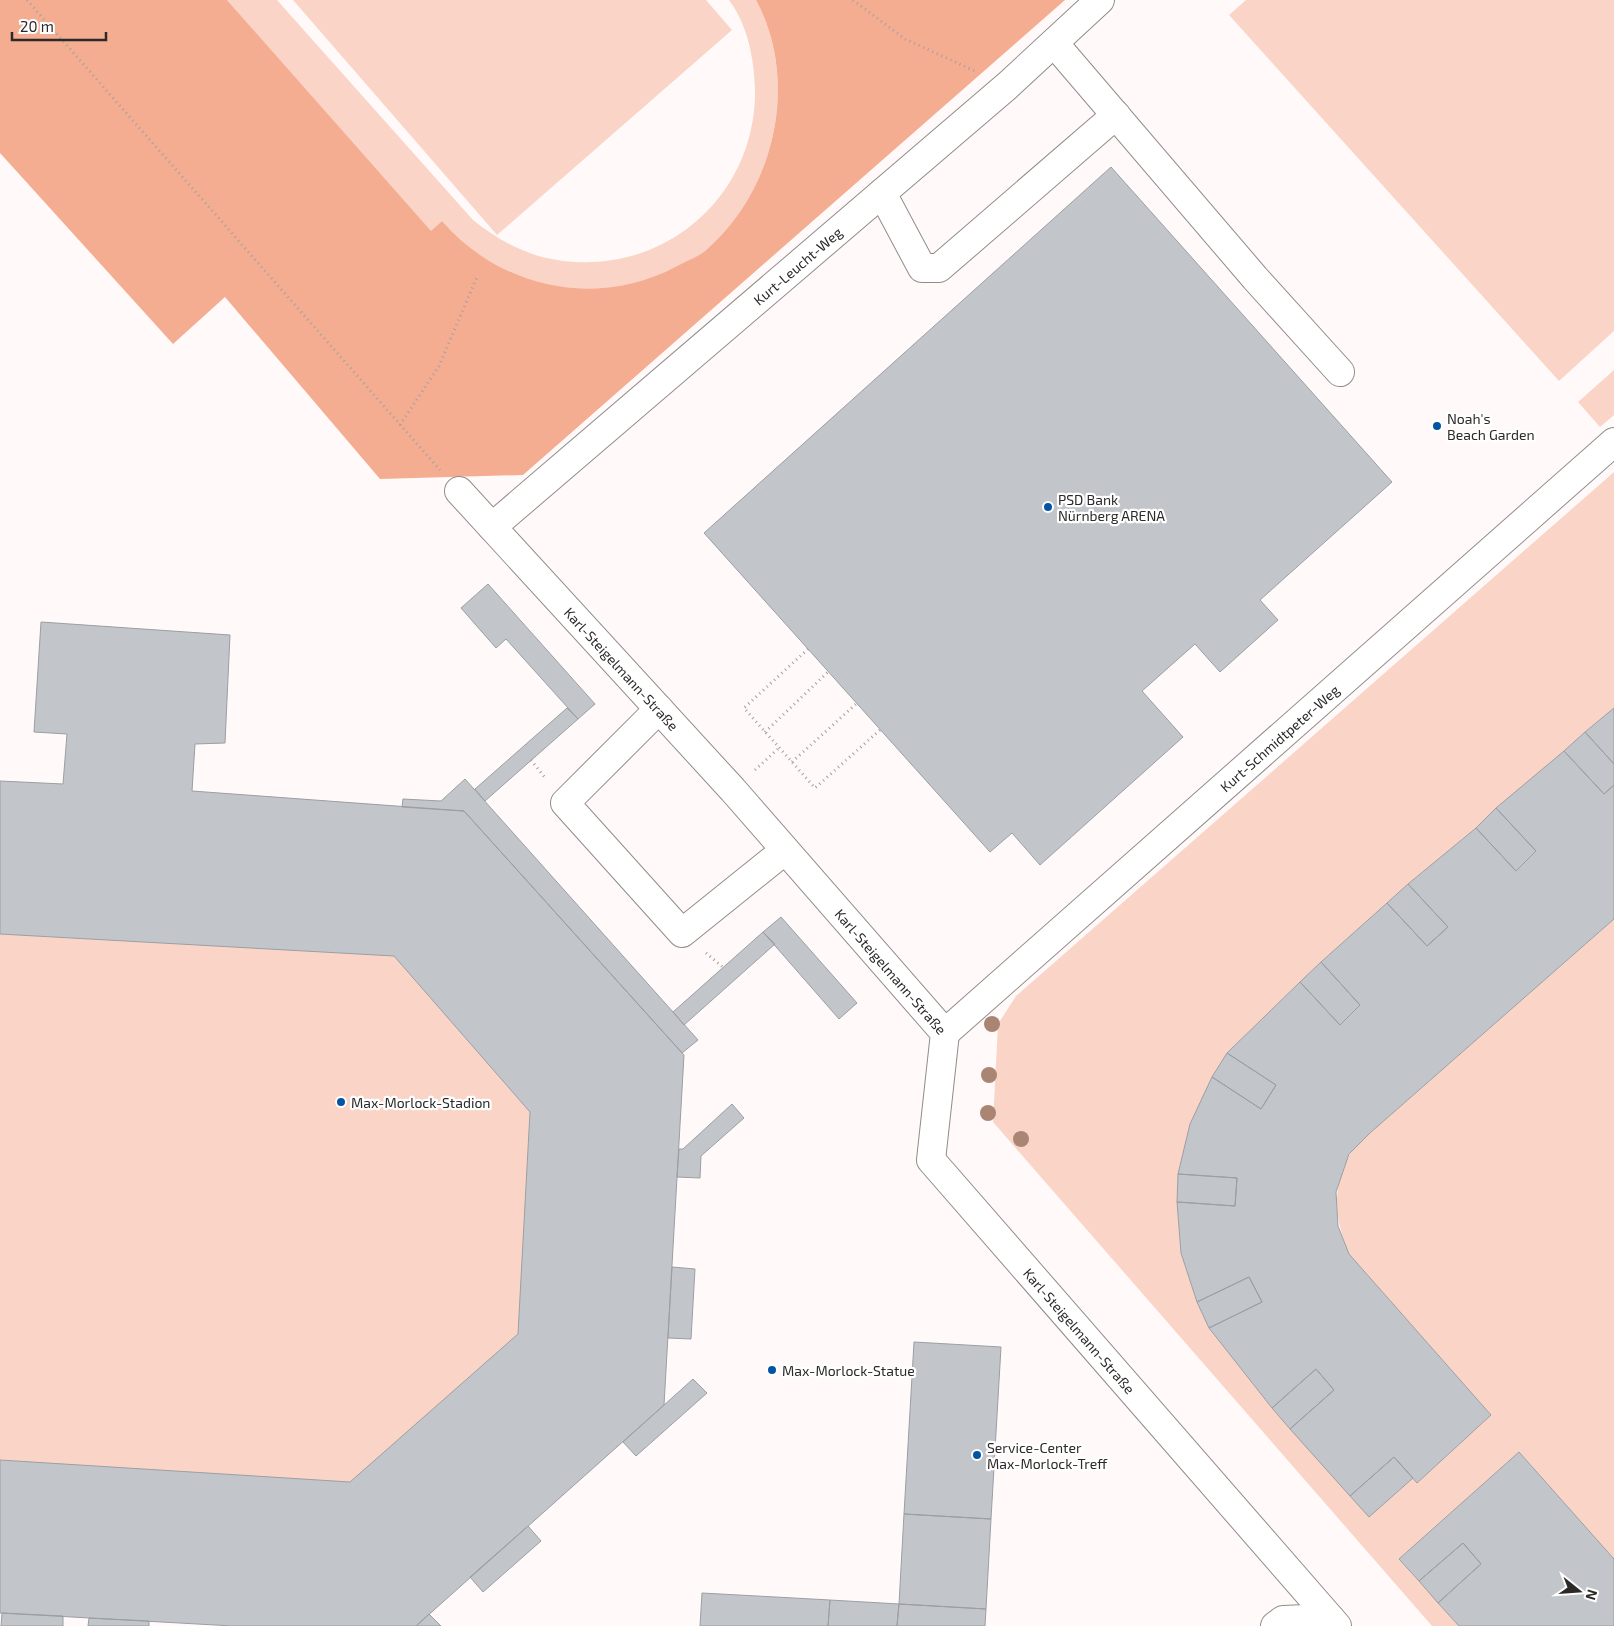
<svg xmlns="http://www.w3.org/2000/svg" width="1614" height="1626" font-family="'Exo 2',sans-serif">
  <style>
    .green { fill: #fad5c7 }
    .forest { fill: #f5ad92 }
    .building { fill: #c2c6cb; stroke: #9b9fa3 }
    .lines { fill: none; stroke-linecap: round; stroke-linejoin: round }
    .minor-casing { stroke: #928c89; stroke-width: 30 }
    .path { stroke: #a4a09f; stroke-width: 3; stroke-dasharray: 1 4; stroke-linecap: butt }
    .minor { stroke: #fff; stroke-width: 28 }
    .tree { fill: #aa8574 }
    .poi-dot { fill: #0354a2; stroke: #fff; stroke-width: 2 }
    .labels { text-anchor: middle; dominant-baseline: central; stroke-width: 4.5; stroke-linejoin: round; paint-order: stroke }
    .street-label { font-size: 14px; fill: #2c2a29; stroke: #fff }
    .poi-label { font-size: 14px; fill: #2c2a29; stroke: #fff; text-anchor: start }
  </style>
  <rect width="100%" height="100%" fill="#fffaf9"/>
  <path class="green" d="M227,0H277L473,220C493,236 516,250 542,257C653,284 756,203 755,90C754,58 748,26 729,0H756C800,83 775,191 705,251C697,258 685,262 675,267C596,309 501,289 442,221L431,232Z
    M293,0H706L732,30L497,235Z
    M1246,0H1614V331L1559,381L1229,15Z
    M1614,370V415L1600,427L1578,402Z
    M1614,472V708L1585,732L1516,871L1476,828L1408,884L1321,962L1227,1053L1177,1203L1181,1253L1197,1302L1210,1328L1272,1408L1394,1457L1417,1483L1491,1415L1349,1254C1335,1218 1331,1192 1349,1156C1353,1147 1364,1140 1370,1133L1614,919V1559L1519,1452L1399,1559L1419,1581L1463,1543L1438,1603L1459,1626H1432L993,1122L998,1024L1016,996Z
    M41,622L230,635L225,743L195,744L192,791L464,811L684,1055L664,1405L416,1626L0,1613V781L63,784L67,734L34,732Z"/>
  <path class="forest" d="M0,0H227L431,231L442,221C500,288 596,309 675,267C684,262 696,258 705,251C775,191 800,82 756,0H1065L523,475L380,479L225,297L173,344L0,153Z"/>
  <path class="building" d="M1111,167L1392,482L1260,600L1278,620L1220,672L1195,644L1142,691L1183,737L1040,865L1012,833L990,852L704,533Z
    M488,584L595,704L578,719L506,639L496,648L461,608Z
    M41,622L230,635L225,743L195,744L192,791L464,811L684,1055L664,1405L416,1626H233L0,1613V1460L350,1482L518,1334L530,1112L394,956L0,934V781L63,784L67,734L34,732Z
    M567,708L578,719L485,801L475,789Z
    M1614,708V764L1585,732Z
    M1585,732L1614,764V785L1604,794L1564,751Z
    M1564,751L1604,794L1614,785V919L1370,1133L1349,1154L1336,1192L1338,1226L1349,1254L1491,1415L1417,1483L1394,1457L1350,1496L1290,1429L1334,1390L1316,1369L1272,1408L1209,1328L1262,1302L1249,1277L1197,1302L1181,1253L1177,1202L1235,1206L1237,1178L1178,1174L1190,1124L1212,1077L1261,1109L1276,1085L1227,1053L1300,982L1340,1025L1360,1005L1321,962L1387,903L1427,946L1448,927L1408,884L1476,828L1516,871L1536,851L1496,808Z
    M465,779L698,1040L682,1053L464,811L402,807L403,799L441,801Z
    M1496,808L1536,851L1516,871L1476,828Z
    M1408,884L1448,927L1427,946L1387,903Z
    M781,917L857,1003L839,1019L763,932Z
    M763,932L775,944L684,1025L673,1012Z
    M1321,962L1360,1005L1340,1025L1300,982Z
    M1227,1053L1276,1085L1261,1109L1212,1077Z
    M732,1104L744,1118L701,1156L700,1178L677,1177L679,1149H683Z
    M1178,1174L1237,1178L1235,1206L1177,1202Z
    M672,1267L695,1269L691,1339L668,1338Z
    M1249,1277L1262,1302L1209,1328L1197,1302Z
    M914,1342L1001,1347L991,1519L904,1514Z
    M1316,1369L1334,1390L1290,1429L1272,1408Z
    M693,1379L707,1393L636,1456L623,1442Z
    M1519,1452L1614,1559V1626H1459L1438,1603L1481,1564L1463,1543L1419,1581L1399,1559Z
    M1394,1457L1413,1478L1369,1517L1350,1496Z
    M904,1514L991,1519L986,1609L899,1604Z
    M528,1526L541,1541L483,1592L470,1577Z
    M1463,1543L1481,1564L1438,1603L1419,1581Z
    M702,1593L830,1600L828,1626H700Z
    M830,1600L899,1604L897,1626H828Z
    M899,1604L986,1609L985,1626H897Z
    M2,1613L63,1616V1626H1Z
    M429,1614L441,1626H416Z
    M89,1618L149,1621V1626H88Z"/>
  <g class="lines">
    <defs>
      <g id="minor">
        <path d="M1054,43L1255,278L1340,372"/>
        <path d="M882,193L922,268H939L1116,115"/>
        <path id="s1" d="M459,491L733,790L945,1033L931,1160L1337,1626"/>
        <path id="s2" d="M492,527L1007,86L1100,0"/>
        <path d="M659,709L565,803L682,933L784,851"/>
        <path id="s3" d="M945,1033L1614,442"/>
        <path d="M1275,1626L1283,1620L1330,1618"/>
      </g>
    </defs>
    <use href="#minor" class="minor-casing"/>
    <path class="path" d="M27,0L440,470
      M853,0L905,39L977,72
      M400,425L439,366L477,277
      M808,649L744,708L815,788L880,730
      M765,732L828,672
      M531,760L546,779
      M792,762L856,704
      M755,770L779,748
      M706,953L724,968"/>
    <use href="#minor" class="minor"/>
  </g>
  <g class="tree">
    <circle cx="992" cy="1024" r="8"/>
    <circle cx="989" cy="1075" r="8"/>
    <circle cx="988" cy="1113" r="8"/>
    <circle cx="1021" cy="1139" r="8"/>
  </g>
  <g class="poi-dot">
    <circle cx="1437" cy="426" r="5"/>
    <circle cx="1048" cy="507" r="5"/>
    <circle cx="341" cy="1102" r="5"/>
    <circle cx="772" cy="1370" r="5"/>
    <circle cx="977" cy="1455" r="5"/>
  </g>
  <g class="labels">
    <g class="street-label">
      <text stroke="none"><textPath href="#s2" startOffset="402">Kurt-Leucht-Weg</textPath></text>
      <text stroke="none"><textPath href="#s1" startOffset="241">Karl-Steigelmann-Straße</textPath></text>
      <text stroke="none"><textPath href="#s3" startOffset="446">Kurt-Schmidtpeter-Weg</textPath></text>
      <text stroke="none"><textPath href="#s1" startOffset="646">Karl-Steigelmann-Straße</textPath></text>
      <text stroke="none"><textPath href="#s1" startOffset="1082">Karl-Steigelmann-Straße</textPath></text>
    </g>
    <g class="poi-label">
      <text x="1447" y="418">Noah's<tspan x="1447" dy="16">Beach Garden</tspan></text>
      <text x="1058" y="499">PSD Bank<tspan x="1058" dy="16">Nürnberg ARENA</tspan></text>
      <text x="351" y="1102">Max-Morlock-Stadion</text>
      <text x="782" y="1370">Max-Morlock-Statue</text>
      <text x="987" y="1447">Service-Center<tspan x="987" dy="16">Max-Morlock-Treff</tspan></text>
    </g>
  </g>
  <g transform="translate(1579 1591) rotate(107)" stroke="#ffffff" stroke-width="4" paint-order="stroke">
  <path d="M0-4L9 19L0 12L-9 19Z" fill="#2c2a29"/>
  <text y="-8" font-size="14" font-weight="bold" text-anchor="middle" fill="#2c2a29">N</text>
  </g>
  <path d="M12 32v8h94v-8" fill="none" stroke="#2c2a29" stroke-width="2.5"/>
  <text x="20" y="32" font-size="15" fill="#2c2a29" stroke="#ffffff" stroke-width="4" paint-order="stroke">20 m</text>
</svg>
